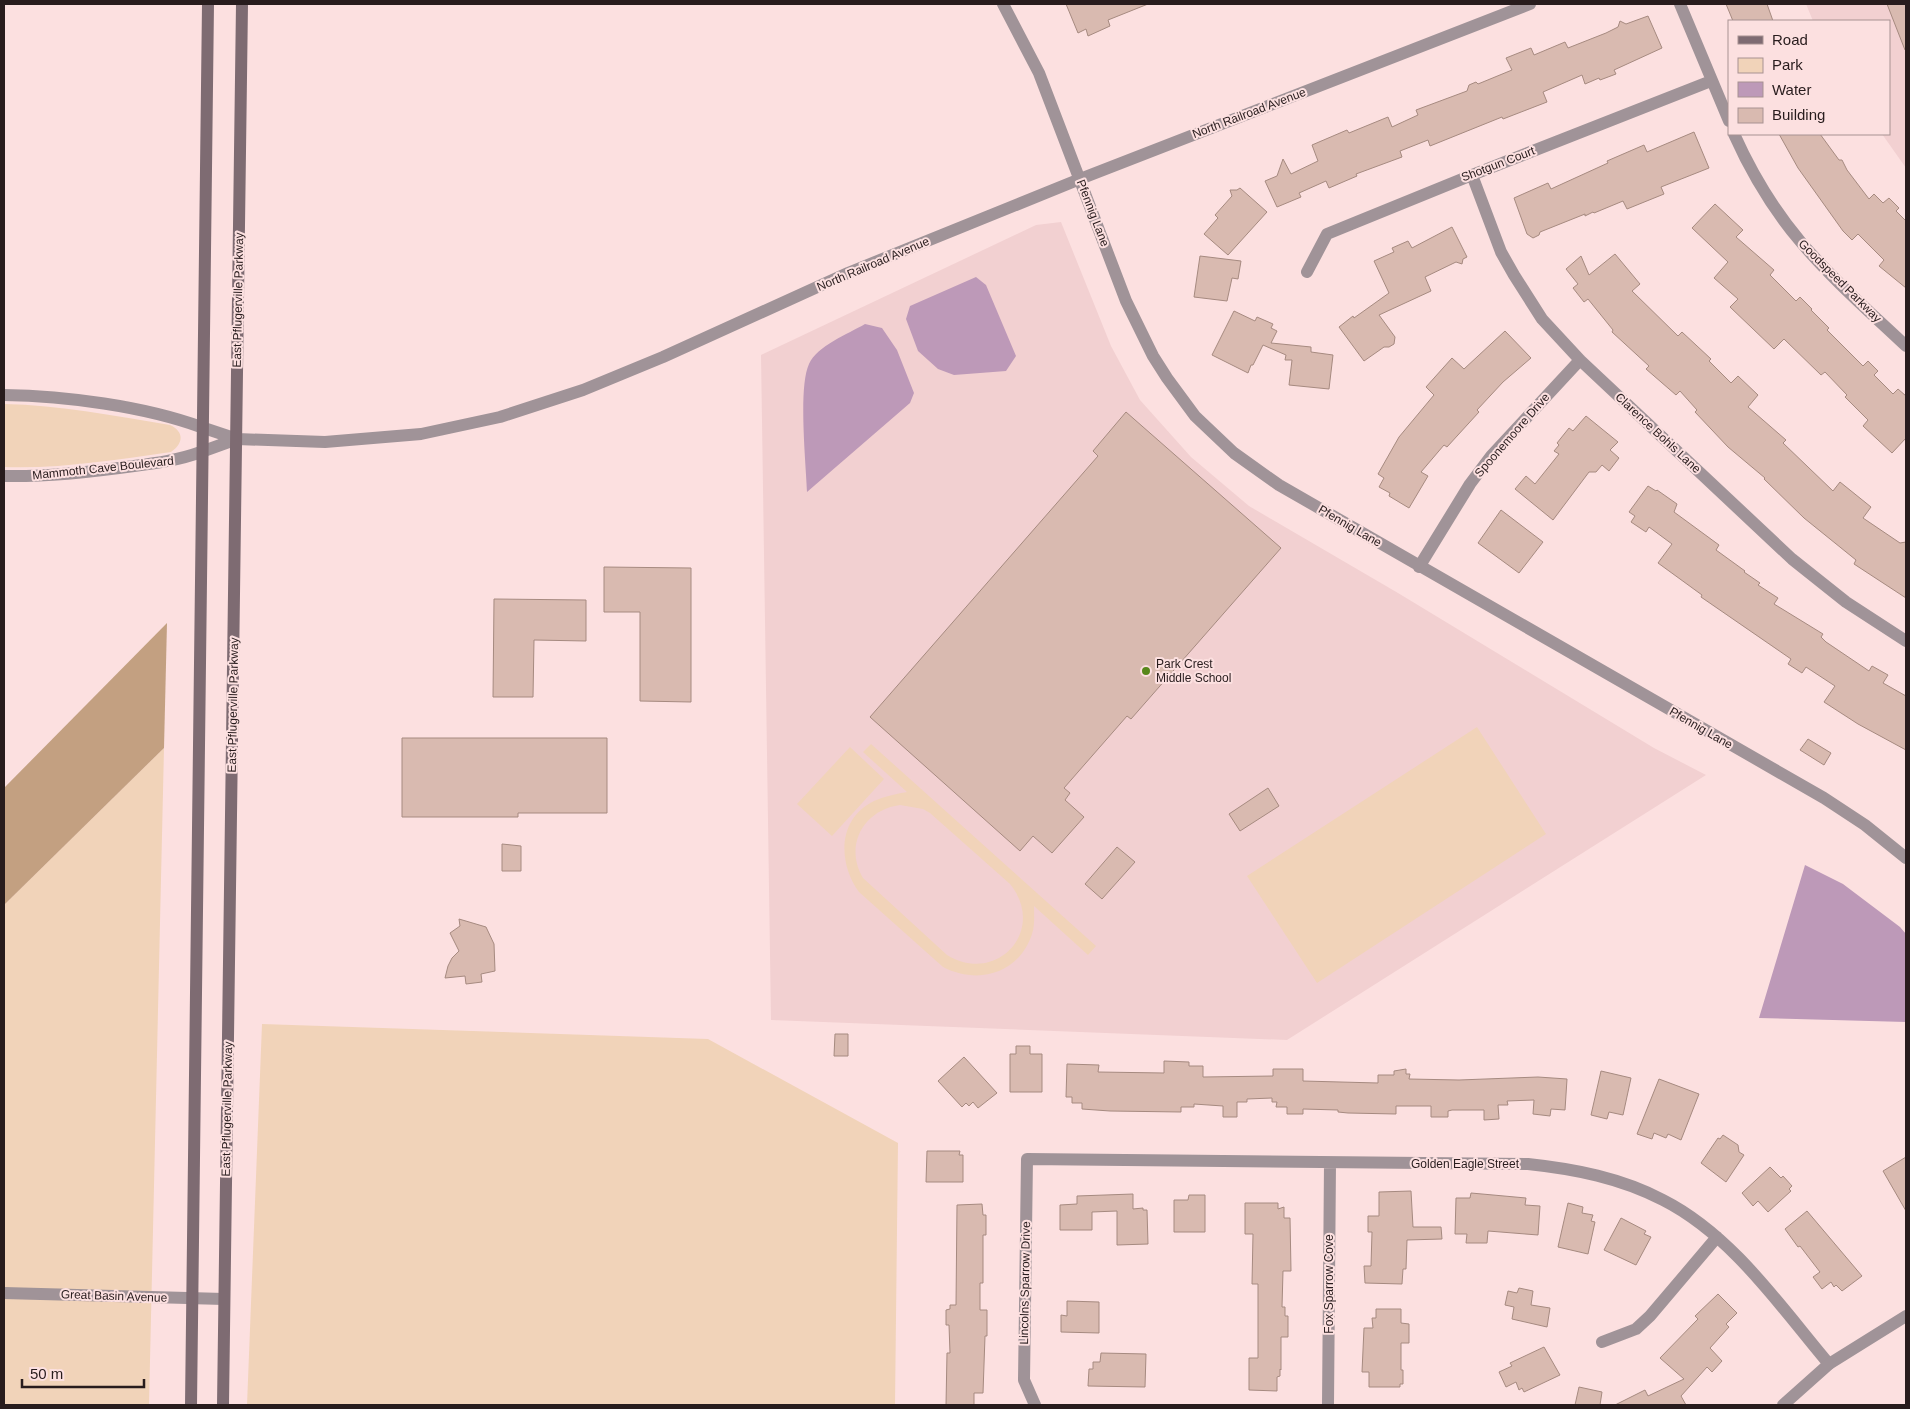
<svg xmlns="http://www.w3.org/2000/svg" width="1910" height="1409" font-family="Arial,sans-serif">
  <style>
    .built { fill: #f2d0d1 }
    .green { fill: #f1d3b9; fill-rule: evenodd }
    .forest { fill: #c3a081 }
    .water { fill: #bd99b8 }
    .building { fill: #d9bab0; stroke: #a68a80 }
    .lines { fill: none; stroke-linecap: round; stroke-linejoin: round }
    .minor { stroke: #a09398; stroke-width: 12 }
    .tertiary { stroke: #a09398; stroke-width: 12 }
    .secondary { stroke: #7e6b72; stroke-width: 12 }
    .poi-dot { fill: #57871a; stroke: #fce0e0; stroke-width: 2 }
    .labels { text-anchor: middle; dominant-baseline: central; stroke-width: 4; stroke-linejoin: round; paint-order: stroke }
    .street-label { font-size: 12px; fill: #281c1d; stroke: #fce0e0 }
    .poi-label { font-size: 12px; fill: #281c1d; stroke: #fce0e0; text-anchor: start }
  </style>
  <rect width="100%" height="100%" fill="#fce0e0"/>
  <path class="built" d="M1806,4H1906V168L1882,134H1889V21H1813Z
    M1061,222L1111,346L1140,400L1191,457L1249,506L1398,593L1654,748L1706,775L1287,1040L771,1020L761,355L1036,225Z"/>
  <path class="green" d="M4,404C60,405 115,416 170,425C185,432 183,444 171,452C115,460 60,469 4,467Z
    M1477,727L1546,834L1317,983L1247,876Z
    M871,744L1096,946L1088,955L1034,906C1034,915 1035,925 1032,934C1019,974 978,985 943,967L859,892C838,863 837,819 874,801C885,796 896,794 907,792L863,752ZM900,805L923,809L930,813L1010,884C1047,929 998,986 947,955L863,878C844,846 863,810 900,805Z
    M850,747L884,779L832,836L797,804Z
    M164,748L149,1405H4V905Z
    M262,1024L708,1039L898,1143L895,1405H247Z"/>
  <path class="forest" d="M167,623L164,748L4,905V788Z"/>
  <path class="water" d="M976,277L986,285L1016,356L1006,371L954,375L938,369L918,351L906,319L910,306Z
    M865,324L882,328L897,350L914,393L910,403L807,492C806,463 798,388 809,364C817,346 848,334 865,324Z
    M1805,865L1843,884L1900,927L1906,934V1022L1759,1018Z"/>
  <path class="building" d="M1066,4H1148L1108,20L1110,26L1088,36L1086,29L1078,33Z
    M1726,4H1767L1773,21H1733Z
    M1887,4H1906V50H1905Z
    M1648,16L1662,48L1614,70L1616,74L1600,80L1599,78L1585,84L1582,75L1543,92L1547,102L1503,119L1502,117L1430,146L1428,140L1400,151L1402,157L1356,174L1357,176L1329,188L1326,181L1299,193L1301,197L1277,207L1265,181L1277,176L1283,159L1291,174L1318,161L1312,145L1347,130L1349,133L1388,117L1392,127L1418,115L1416,110L1467,91L1469,85L1476,82L1478,84L1512,70L1506,58L1531,48L1534,55L1565,42L1568,48L1606,33L1618,27L1620,21L1626,24Z
    M1694,132L1709,168L1661,187L1664,194L1627,209L1623,201L1594,213L1593,212L1585,216V214L1540,232L1539,235L1533,238L1527,234L1514,198L1548,183L1551,189L1608,163L1607,161L1644,145L1647,152Z
    M1779,134H1820L1839,160H1842L1847,170L1869,199L1874,194L1883,203L1889,198L1899,208L1896,211L1906,221V288L1879,266L1884,260L1858,234L1852,240L1843,231L1798,168Z
    M1240,188L1267,212L1228,255L1204,234L1218,218L1215,215L1232,196L1230,190H1237Z
    M1715,204L1743,230L1736,237L1774,270L1770,275L1796,301L1800,297L1812,309L1811,310L1829,328L1827,330L1863,366L1868,361L1878,371L1874,375L1893,394L1898,389L1906,396V438L1892,453L1863,426L1868,420L1845,397L1847,395L1825,372L1821,375L1784,339L1774,349L1730,307L1738,299L1714,278L1728,262L1692,228Z
    M1452,227L1467,257L1463,259L1462,264L1456,262L1425,277L1431,291L1379,315L1395,337L1394,344L1389,347H1384L1364,361L1339,327L1353,316L1354,318L1389,293L1374,261L1394,252L1392,248L1408,241L1412,248Z
    M1615,254L1640,284L1632,291L1678,336L1682,332L1711,359L1709,361L1731,383L1738,376L1758,395L1748,407L1786,440L1783,443L1833,491L1840,482L1871,507L1863,518L1900,543L1906,542V598L1854,564L1856,560L1804,518L1764,479L1765,478L1728,447L1695,412L1697,410L1680,391L1676,395L1646,369L1649,366L1612,332L1613,330L1588,299L1584,302L1573,288L1578,284L1566,269L1581,256L1589,275Z
    M1200,256L1241,261L1238,279L1232,278L1227,301L1194,297Z
    M1234,311L1255,321L1257,317L1273,324L1271,328L1277,331L1271,343L1311,347V352L1333,355L1329,389L1289,385L1292,360H1285L1286,355L1263,345L1253,365H1251L1248,373L1212,355Z
    M1505,331L1531,358L1503,382L1477,410L1479,412L1447,447L1444,445L1421,472L1428,476L1409,508L1389,496L1390,493L1379,487L1384,478L1378,474L1399,437L1434,395L1426,387L1452,358L1464,369Z
    M1126,412L1281,548L1131,719L1127,716L1064,788L1070,793L1065,800L1084,817L1052,853L1033,836L1020,851L870,717L1098,456L1093,451Z
    M1586,416L1618,442L1610,450L1619,458L1609,471L1602,465L1596,472H1589L1553,520L1515,489L1526,476L1535,484L1559,454L1554,451L1559,445L1557,443L1569,428L1573,431Z
    M1648,486L1656,491L1657,490L1677,504L1674,512L1719,545L1716,550L1745,571L1744,572L1760,583L1758,585L1778,598L1774,604L1823,634L1821,637L1826,642L1869,671L1872,666L1888,675L1883,683L1906,696V750L1858,724L1824,702L1835,686L1806,667L1802,673L1788,664L1791,659L1701,597L1702,595L1658,563L1672,544L1649,527L1646,532L1631,522L1635,516L1629,512Z
    M1501,510L1543,542L1519,573L1478,543Z
    M604,567L691,568V702L640,701V612H604Z
    M494,599L586,600V641L534,640L533,697H493Z
    M402,738H607V813H518V817H402Z
    M1808,739L1831,753L1824,765L1800,750Z
    M1268,788L1279,806L1240,831L1229,814Z
    M502,844L521,846V871H502Z
    M1117,847L1135,862L1102,899L1085,884Z
    M459,919L486,927L494,944L495,971L481,974L482,982L466,984L465,976L445,978L448,966L452,958L459,951L450,933L460,926Z
    M835,1034H848V1056H834Z
    M1016,1046H1030V1054H1042V1092H1010V1054H1016Z
    M964,1057L997,1093L978,1108L973,1102L969,1106L966,1103L962,1107L938,1081Z
    M1164,1061L1189,1062V1066H1203V1077L1273,1076V1069H1303V1081L1378,1083V1075H1394V1071L1406,1069V1074H1410L1409,1079L1459,1080L1538,1077L1567,1079L1565,1110L1551,1109L1550,1116L1533,1114L1534,1100L1507,1101L1508,1105H1498L1499,1119L1484,1120V1110H1452L1448,1111V1117H1431V1106H1396V1114L1348,1113L1338,1112V1110L1303,1109V1114H1287V1107H1276L1277,1102H1272V1098L1247,1099V1102H1237V1117H1223V1106L1194,1104V1107H1181V1112L1110,1111L1082,1109V1103H1072V1097H1066L1067,1064L1099,1065L1098,1072L1164,1073Z
    M1601,1071L1631,1078L1623,1115L1609,1112L1607,1119L1591,1115Z
    M1659,1079L1699,1094L1681,1140L1668,1134L1666,1138L1654,1133L1652,1139L1637,1134Z
    M1723,1135L1738,1145L1739,1152L1744,1155L1726,1182L1701,1163L1718,1138L1720,1139Z
    M927,1151H960L959,1155H963V1182H926Z
    M1906,1157V1211L1883,1171Z
    M1770,1167L1781,1178L1783,1176L1792,1186L1789,1189L1791,1191L1768,1212L1758,1201L1753,1206L1742,1193Z
    M1411,1191L1413,1227H1441L1442,1239L1407,1240L1406,1269H1403L1402,1284L1365,1283L1364,1266H1371L1372,1232H1368V1216H1379V1192Z
    M1471,1193L1526,1198L1525,1205L1540,1206L1538,1235L1488,1231L1487,1243H1466L1467,1234H1455L1456,1198H1470Z
    M1133,1194V1209L1143,1208V1210H1147L1148,1244L1117,1245V1211L1092,1212V1230H1060V1205L1077,1204V1196Z
    M1189,1195H1205V1232H1174V1200H1188Z
    M1245,1203H1278V1209L1284,1207V1218H1290L1291,1271H1283L1282,1307H1285V1316H1288V1337H1281V1370L1280,1369V1376L1277,1377V1391L1249,1390V1358H1258V1284H1252L1253,1234H1245Z
    M1568,1203L1583,1207L1582,1213L1593,1215L1591,1221L1595,1222L1588,1254L1558,1247Z
    M982,1204L983,1215H986V1235H983V1283H980V1310H987V1336H985L983,1393H974V1405H946L947,1353H950L949,1325H946V1310L950,1309V1305H956L957,1205Z
    M1807,1211L1862,1276L1842,1291L1836,1285L1834,1287L1831,1282L1822,1289L1813,1277L1820,1272L1800,1246L1798,1247L1785,1229Z
    M1621,1218L1646,1231L1644,1234L1651,1237L1636,1265L1604,1250Z
    M1519,1288L1533,1291L1531,1305L1550,1308L1547,1327L1512,1319L1514,1307L1505,1305L1508,1291L1517,1293Z
    M1718,1294L1737,1313L1726,1324L1729,1327L1710,1348L1722,1361L1712,1372L1707,1367L1681,1396L1686,1405H1615L1645,1390L1648,1396L1684,1379L1660,1358L1698,1319L1695,1316Z
    M1067,1301L1099,1302V1333L1061,1332V1315L1067,1316Z
    M1376,1309H1401V1323L1409,1324V1343H1401V1370H1403V1384H1400V1387H1369V1372H1362L1364,1328H1373L1372,1318H1376Z
    M1544,1347L1560,1375L1524,1392L1522,1388L1519,1390L1516,1382L1506,1387L1499,1372L1512,1366L1510,1363Z
    M1101,1353L1146,1354L1145,1387L1088,1386L1089,1369H1093V1362H1100Z
    M1579,1387L1602,1392L1600,1405H1575Z"/>
  <g class="lines">
    <path class="minor" d="M1680,4L1729,121
      M1734,134C1751,172 1773,209 1800,241C1832,279 1870,312 1906,346
      M1472,175L1501,252L1514,275L1542,319L1580,360L1792,559L1846,602L1906,641
      M1307,272L1327,234L1472,175L1711,81
      M4,395C66,396 143,406 201,427
      M4,476C47,477 91,472 134,466C157,463 179,460 201,452
      M1419,567L1470,484L1491,456L1580,360
      M1602,1342L1636,1329L1650,1316L1717,1237
      M1035,1405L1024,1380L1027,1159L1528,1164C1575,1169 1621,1178 1663,1200C1732,1235 1780,1306 1829,1364
      M1328,1405L1330,1163"/>
    <path class="tertiary" d="M1003,4L1039,73L1126,301L1153,356L1167,378L1195,416L1234,453L1279,485L1824,798L1865,825L1906,858
      M201,427L237,439
      M201,452L237,439L325,442L421,434L500,417L583,390L663,357L848,273L1080,179L1530,4
      M4,1293L224,1299
      M1783,1405L1829,1364L1906,1316"/>
    <path class="secondary" d="M191,1405L208,4
      M223,1405L242,4"/>
  </g>
  <circle class="poi-dot" cx="1146" cy="671" r="5"/>
  <g class="labels">
    <g class="street-label">
      <text transform="translate(1249 113) rotate(-21)">North Railroad Avenue</text>
      <text transform="translate(1498 164) rotate(-21)">Shotgun Court</text>
      <text transform="translate(1093 213) rotate(69)">Pfennig Lane</text>
      <text transform="translate(873 264) rotate(-23)">North Railroad Avenue</text>
      <text transform="translate(1840 281) rotate(45)">Goodspeed Parkway</text>
      <text transform="translate(238 300) rotate(-89)">East Pflugerville Parkway</text>
      <text transform="translate(1658 433) rotate(43)">Clarence Bohls Lane</text>
      <text transform="translate(1512 435) rotate(-49)">Spoonemoore Drive</text>
      <text transform="translate(103 468) rotate(-6)">Mammoth Cave Boulevard</text>
      <text transform="translate(1350 526) rotate(30)">Pfennig Lane</text>
      <text transform="translate(233 705) rotate(-89)">East Pflugerville Parkway</text>
      <text transform="translate(1701 728) rotate(30)">Pfennig Lane</text>
      <text transform="translate(227 1109) rotate(-89)">East Pflugerville Parkway</text>
      <text x="1465" y="1164">Golden Eagle Street</text>
      <text transform="translate(1025 1283) rotate(-89)">Lincolns Sparrow Drive</text>
      <text transform="translate(1329 1284) rotate(-90)">Fox Sparrow Cove</text>
      <text transform="translate(114 1296) rotate(2)">Great Basin Avenue</text>
    </g>
    <g class="poi-label">
      <text x="1156" y="664">Park Crest<tspan x="1156" dy="14">Middle School</tspan></text>
    </g>
  </g>
  <rect width="1910" height="1409" fill="none" stroke="#281c1d" stroke-width="10"/>
  <rect x="1728" y="20" width="162" height="115" fill="#fce0e0" stroke="#a79292"/>
  <rect x="1738" y="36" width="25" height="8" fill="#7e6b72" stroke="#a79292"/>
  <text x="1772" y="45" font-size="15" fill="#281c1d">Road</text>
  <rect x="1738" y="58" width="25" height="15" fill="#f1d3b9" stroke="#a79292"/>
  <text x="1772" y="70" font-size="15" fill="#281c1d">Park</text>
  <rect x="1738" y="82" width="25" height="15" fill="#bd99b8" stroke="#a79292"/>
  <text x="1772" y="95" font-size="15" fill="#281c1d">Water</text>
  <rect x="1738" y="108" width="25" height="15" fill="#d9bab0" stroke="#a79292"/>
  <text x="1772" y="120" font-size="15" fill="#281c1d">Building</text>
  <path d="M22 1379v8h122v-8" fill="none" stroke="#281c1d" stroke-width="2.5"/>
  <text x="30" y="1379" font-size="15" fill="#281c1d" stroke="#fce0e0" stroke-width="4" paint-order="stroke">50 m</text>
</svg>
